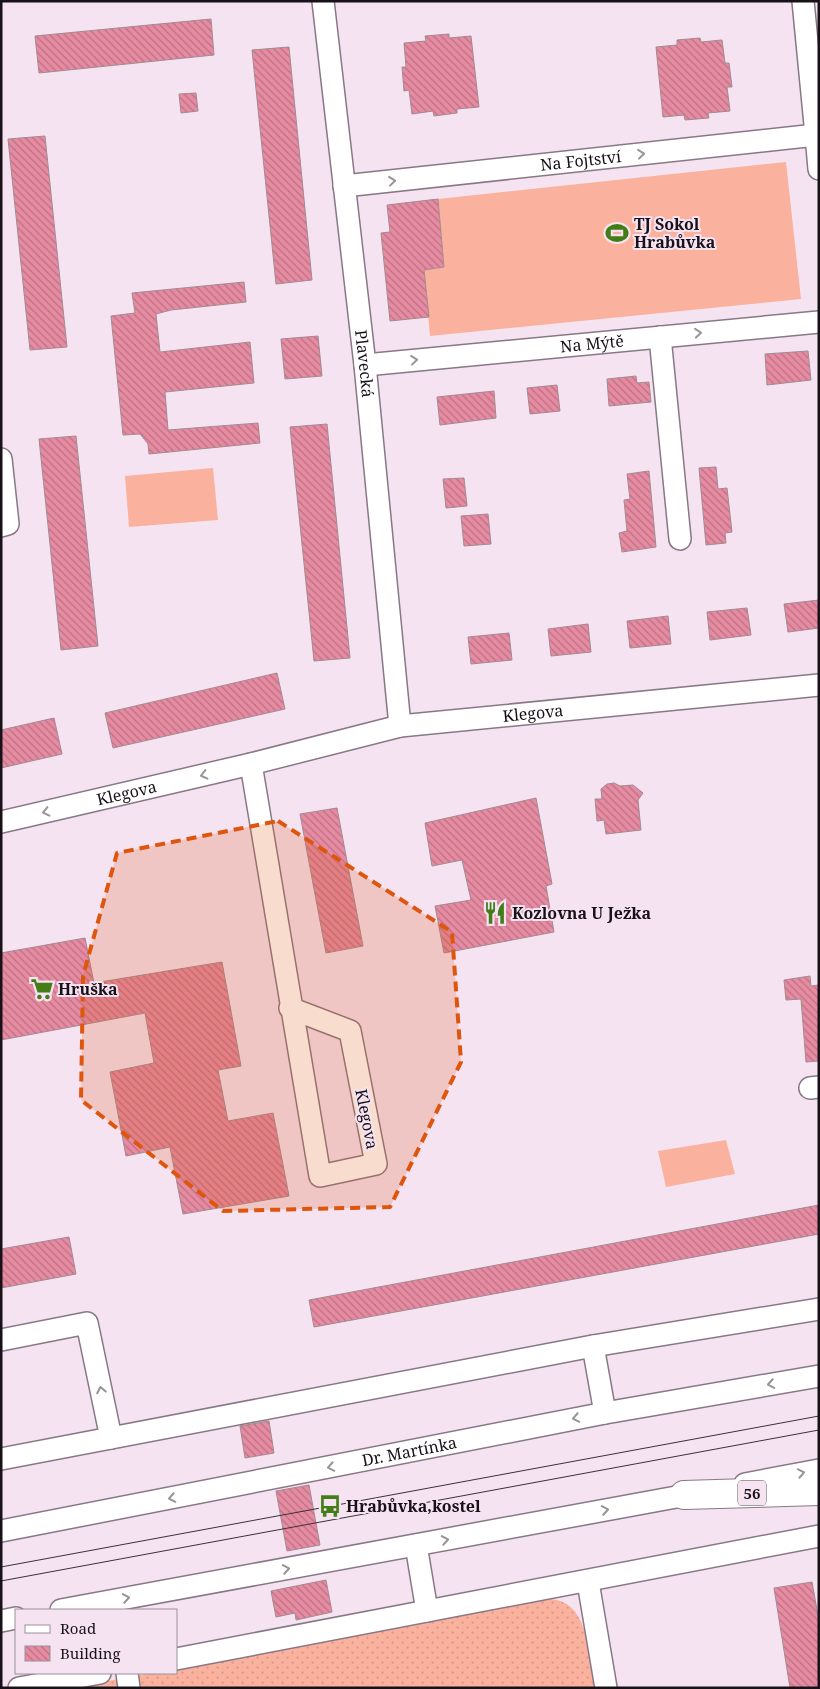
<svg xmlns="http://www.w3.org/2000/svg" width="820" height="1689" font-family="'Noto Serif',serif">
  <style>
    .grass { fill: url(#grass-dots) }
    .pitch { fill: #fab29e }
    .building { fill: url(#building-back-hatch); stroke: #a28b90 }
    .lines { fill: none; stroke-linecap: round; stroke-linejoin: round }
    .street-casing { stroke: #887886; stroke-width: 24 }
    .highway-casing { stroke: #887886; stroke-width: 30 }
    .street { stroke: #fff; stroke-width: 21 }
    .highway { stroke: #fff; stroke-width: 28 }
    .tram { stroke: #3a3239; stroke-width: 1 }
    .oneway { stroke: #979497 }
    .marked { fill: #de550d; fill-opacity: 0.2; stroke: #de550d; stroke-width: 4; stroke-dasharray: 10 6; stroke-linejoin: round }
    .labels { text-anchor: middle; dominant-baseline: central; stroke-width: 4; stroke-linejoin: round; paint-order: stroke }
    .shield { fill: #f5e3f2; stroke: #5a5159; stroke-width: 1 }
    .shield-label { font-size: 15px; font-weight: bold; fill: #181218 }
    .street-label { font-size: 16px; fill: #181218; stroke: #f5e3f2 }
    .poi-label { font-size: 16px; font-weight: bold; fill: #181218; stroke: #f5e3f2; text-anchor: start }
  </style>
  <defs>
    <pattern id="grass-dots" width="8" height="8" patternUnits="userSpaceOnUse" patternTransform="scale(1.25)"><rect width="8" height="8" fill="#fab29e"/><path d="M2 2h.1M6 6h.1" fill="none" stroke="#d69887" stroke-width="1.8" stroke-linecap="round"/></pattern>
    <pattern id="building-back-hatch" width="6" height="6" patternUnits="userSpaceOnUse" patternTransform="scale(1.25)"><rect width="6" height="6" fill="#e78ba2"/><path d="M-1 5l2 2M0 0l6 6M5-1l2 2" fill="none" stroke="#ba7083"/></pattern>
  </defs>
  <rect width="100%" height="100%" fill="#f5e3f2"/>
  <path class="grass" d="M551,1599C590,1602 589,1658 595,1688H70L151,1673H176V1668Z"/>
  <path class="pitch" d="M786,162L801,299L430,336L424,270L444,267L438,199Z
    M213,468L218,520L129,527L125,476Z
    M726,1140L735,1174L666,1187L658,1151Z"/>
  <path class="building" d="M211,19L214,55L39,73L35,36Z
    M449,34V38L471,36L479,107L457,109V113L434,116L433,111L412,114L409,90L404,91L402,67H406L404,43L426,41L425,36Z
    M700,38L701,42L722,40L725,63H729L732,87H727L730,111L708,113L709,118L685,120L684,115L663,117L656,47L677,45V40Z
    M289,47L312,280L276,284L252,50Z
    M196,93L198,111L181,113L179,94Z
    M45,136L67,347L30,350L8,139Z
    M438,199L444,267L424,270L429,317L390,321L381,233L390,232L387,205Z
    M244,282L246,302L171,310L156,314L160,352L250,342L254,383L165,392L168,430L258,423L260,443L149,454L148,444L140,434L123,435L111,316L135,313L132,293Z
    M318,336L322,376L285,379L281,339Z
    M808,351L811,380L767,385L765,354Z
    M636,376L637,383L649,382L651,402L609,406L607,379Z
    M557,385L560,411L530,414L527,388Z
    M494,391L496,418L440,425L437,397Z
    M327,424L350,658L314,661L290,427Z
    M76,436L98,646L61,650L39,439Z
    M716,467L718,489L727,488L732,532L725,533L726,543L706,545L699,468Z
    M649,471L656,547L622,552L619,533L627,531L624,500L630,499L627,474Z
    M464,478L467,506L446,508L443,479Z
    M488,514L491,544L464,546L461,516Z
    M819,600V628L788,632L784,604Z
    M747,608L751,635L710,640L707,612Z
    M668,616L671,644L630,648L627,621Z
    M588,624L591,652L551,656L548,629Z
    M509,633L512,660L471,664L468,637Z
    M277,673L285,709L113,748L105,713Z
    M54,718L62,754L1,768V730Z
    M614,783L620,786L633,785L643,793L638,800L641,830L606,834L604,820L597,821L595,799H602L601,789L607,784Z
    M536,798L552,884L546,886L554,932L444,953L435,906L471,900L462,860L432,866L425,823Z
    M337,808L363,946L326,953L300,814Z
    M85,938L94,983L222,962L241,1066L218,1070L228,1121L273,1113L289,1196L183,1214L170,1147L126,1156L110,1072L154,1063L145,1013L1,1040V953Z
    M810,976L811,986L819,985V1061L806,1062L801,999L786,1000L784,980Z
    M819,1205V1234L314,1327L309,1300Z
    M69,1237L76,1274L1,1288V1249Z
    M269,1421L274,1453L245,1458L240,1426Z
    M309,1485L320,1545L287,1551L276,1491Z
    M326,1580L332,1612L296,1620L295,1613L276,1617L271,1591Z
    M812,1582L819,1621V1688H790L774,1588Z"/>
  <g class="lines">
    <defs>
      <g id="street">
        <path id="s1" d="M323,1L365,365L400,726"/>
        <path d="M803,1L816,135"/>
        <path id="s2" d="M344,186L816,135L819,169"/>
        <path d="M660,337L680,539"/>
        <path id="s3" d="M365,365L819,322"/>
        <path d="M1,459L8,524L1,526"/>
        <path d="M251,764L320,1176L376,1164L350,1031L290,1008"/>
        <path id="s4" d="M1,822L251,764L400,726L819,685"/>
        <path d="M810,1088L819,1087"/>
        <path d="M1,1340L87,1323L111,1438"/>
        <path d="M593,1346L605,1413"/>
        <path d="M1,1459L593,1346L819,1309"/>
        <path d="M745,1484L819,1470"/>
        <path id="s5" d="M1,1531L605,1413L819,1376"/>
        <path d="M416,1545L427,1611"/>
        <path d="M588,1582L606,1688"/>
        <path d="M61,1610L698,1493"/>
        <path d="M1,1621L16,1618"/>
        <path d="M176,1659L819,1536"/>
        <path d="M127,1673L129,1688"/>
        <path d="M19,1688L100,1673"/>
      </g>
      <path id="highway" d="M684,1495L819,1491"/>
    </defs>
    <use href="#street" class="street-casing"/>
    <use href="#highway" class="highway-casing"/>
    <use href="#street" class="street"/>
    <use href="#highway" class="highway"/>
    <path class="tram" d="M1,1567L819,1416
      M1,1581L819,1430"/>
  </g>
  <defs><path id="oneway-chevron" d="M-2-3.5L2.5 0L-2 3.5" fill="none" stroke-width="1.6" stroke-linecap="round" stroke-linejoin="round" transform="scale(1.25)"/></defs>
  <g class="oneway">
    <use href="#oneway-chevron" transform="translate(641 154) rotate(-6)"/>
    <use href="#oneway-chevron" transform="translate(392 181) rotate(-6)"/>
    <use href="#oneway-chevron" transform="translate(698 333) rotate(-5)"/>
    <use href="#oneway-chevron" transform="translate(414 360) rotate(-6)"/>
    <use href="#oneway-chevron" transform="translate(204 775) rotate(166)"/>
    <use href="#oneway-chevron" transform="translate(46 812) rotate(167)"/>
    <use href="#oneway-chevron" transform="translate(771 1384) rotate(170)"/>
    <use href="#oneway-chevron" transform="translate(101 1390) rotate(-101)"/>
    <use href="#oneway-chevron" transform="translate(576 1418) rotate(169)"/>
    <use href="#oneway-chevron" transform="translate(331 1467) rotate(169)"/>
    <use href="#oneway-chevron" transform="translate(801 1473) rotate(-11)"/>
    <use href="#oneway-chevron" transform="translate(172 1498) rotate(169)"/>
    <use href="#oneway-chevron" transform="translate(605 1510) rotate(-10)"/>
    <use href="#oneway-chevron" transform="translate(445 1540) rotate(-10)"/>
    <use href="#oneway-chevron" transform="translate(286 1569) rotate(-10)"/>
    <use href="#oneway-chevron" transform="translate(126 1598) rotate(-10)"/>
  </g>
  <path class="marked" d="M278,821L452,932L461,1062L390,1207L223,1211L81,1100L83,976L117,853Z"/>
  <defs>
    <symbol id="stadium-bare" viewBox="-9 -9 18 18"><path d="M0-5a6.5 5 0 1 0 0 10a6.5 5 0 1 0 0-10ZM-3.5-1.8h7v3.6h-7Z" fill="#427d18" stroke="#f5e3f2" stroke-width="2.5" paint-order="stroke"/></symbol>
    <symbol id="restaurant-bare" viewBox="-9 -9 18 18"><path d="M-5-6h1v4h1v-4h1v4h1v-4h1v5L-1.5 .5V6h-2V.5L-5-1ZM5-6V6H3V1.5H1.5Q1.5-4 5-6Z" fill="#427d18" stroke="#f5e3f2" stroke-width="2.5" paint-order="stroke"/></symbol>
    <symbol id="supermarket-bare" viewBox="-9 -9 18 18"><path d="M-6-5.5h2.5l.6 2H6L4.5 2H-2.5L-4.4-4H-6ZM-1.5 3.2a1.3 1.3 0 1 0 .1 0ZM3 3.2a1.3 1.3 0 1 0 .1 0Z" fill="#427d18" stroke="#f5e3f2" stroke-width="2.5" paint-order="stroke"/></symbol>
    <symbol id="bus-bare" viewBox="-9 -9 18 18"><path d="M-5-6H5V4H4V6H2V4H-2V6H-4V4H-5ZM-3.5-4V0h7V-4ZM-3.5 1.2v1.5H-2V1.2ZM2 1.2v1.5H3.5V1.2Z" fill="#427d18" stroke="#f5e3f2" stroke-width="2.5" paint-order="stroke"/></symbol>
  </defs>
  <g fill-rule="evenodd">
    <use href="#stadium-bare" x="601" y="217" width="32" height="32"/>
    <use href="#restaurant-bare" x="479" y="897" width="32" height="32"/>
    <use href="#supermarket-bare" x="26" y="973" width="32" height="32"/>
    <use href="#bus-bare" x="314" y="1490" width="32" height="32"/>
  </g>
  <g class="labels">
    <rect class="shield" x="738" y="1480.5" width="28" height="25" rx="4"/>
    <g class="shield-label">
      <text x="752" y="1493">56</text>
    </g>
    <g class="street-label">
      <text stroke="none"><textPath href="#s2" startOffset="238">Na Fojtství</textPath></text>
      <text stroke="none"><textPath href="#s3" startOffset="228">Na Mýtě</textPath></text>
      <text stroke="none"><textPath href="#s1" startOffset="365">Plavecká</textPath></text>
      <text stroke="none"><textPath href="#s4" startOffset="544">Klegova</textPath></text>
      <text stroke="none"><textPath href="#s4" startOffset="129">Klegova</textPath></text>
      <text transform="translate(367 1119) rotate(79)">Klegova</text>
      <text stroke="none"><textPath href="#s5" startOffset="416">Dr. Martínka</textPath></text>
    </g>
    <g class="poi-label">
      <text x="634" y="224">TJ Sokol<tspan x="634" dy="18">Hrabůvka</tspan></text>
      <text x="512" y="913">Kozlovna U Ježka</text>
      <text x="58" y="989">Hruška</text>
      <text x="346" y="1506">Hrabůvka,kostel</text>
    </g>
  </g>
  <rect width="820" height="1689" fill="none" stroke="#181218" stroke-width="5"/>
  <rect x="15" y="1609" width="162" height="65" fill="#f5e3f2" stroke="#9d8f9b"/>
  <rect x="25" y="1625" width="25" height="8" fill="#ffffff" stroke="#9d8f9b"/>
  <text x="60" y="1634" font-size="15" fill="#181218">Road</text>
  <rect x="25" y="1646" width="25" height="15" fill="url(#building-back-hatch)" stroke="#9d8f9b"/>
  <text x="60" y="1659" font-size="15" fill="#181218">Building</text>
</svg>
